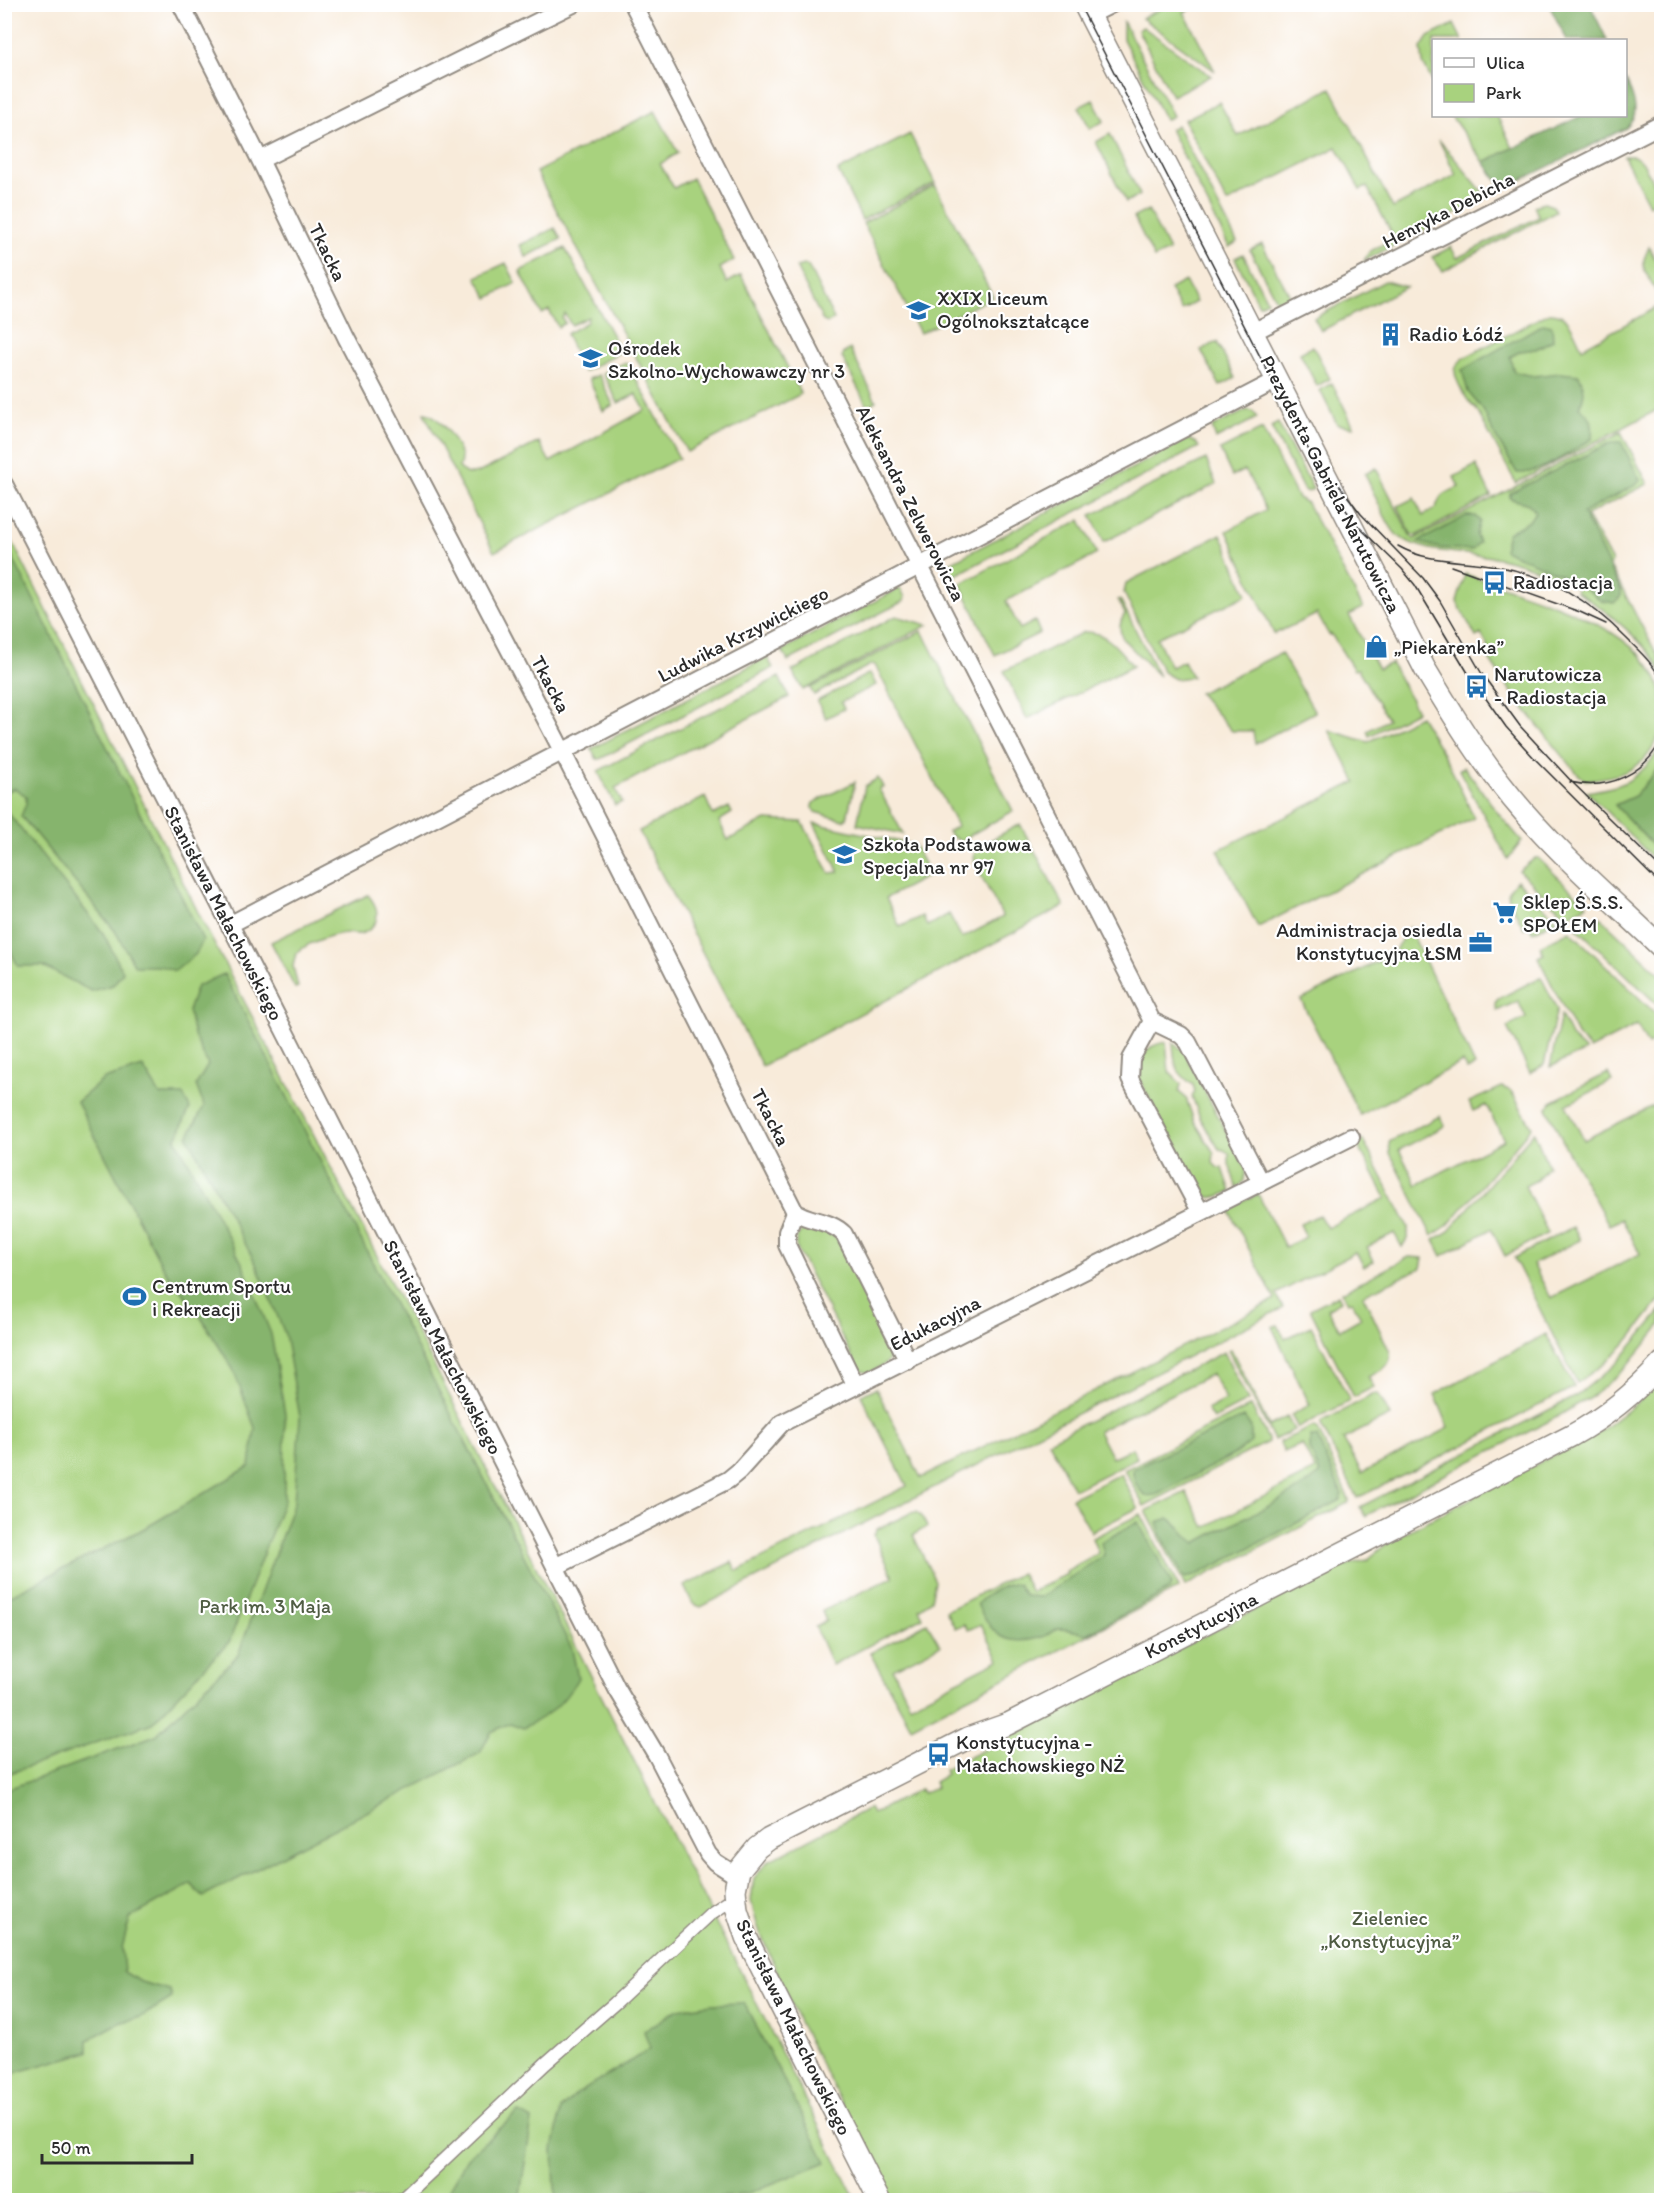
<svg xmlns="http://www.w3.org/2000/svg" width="1666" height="2205" font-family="Itim,sans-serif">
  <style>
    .green { fill: #a8d27e; stroke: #6a7e54; stroke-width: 1.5 }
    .forest { fill: #86b46d; stroke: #58704c; stroke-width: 1.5 }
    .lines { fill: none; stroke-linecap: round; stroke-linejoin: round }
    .pedestrian-casing { stroke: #928b82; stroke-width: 15 }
    .minor-casing { stroke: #928b82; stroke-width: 20 }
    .tertiary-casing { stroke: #928b82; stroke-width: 24 }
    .pedestrian { stroke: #fff; stroke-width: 12 }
    .minor { stroke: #fff; stroke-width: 16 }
    .tertiary { stroke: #fff; stroke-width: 21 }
    .tram { stroke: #2b2b2b; stroke-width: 1.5 }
    .labels { text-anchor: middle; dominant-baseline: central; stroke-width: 4.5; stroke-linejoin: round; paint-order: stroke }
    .street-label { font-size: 20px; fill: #2b2b2b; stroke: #fff }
    .poi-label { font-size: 20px; fill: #2b2b2b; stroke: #fff; text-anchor: start }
    .park-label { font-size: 20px; fill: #505d44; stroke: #fff }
  </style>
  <rect width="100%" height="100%" fill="#fff"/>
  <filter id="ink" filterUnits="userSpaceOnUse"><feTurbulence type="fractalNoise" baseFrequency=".0167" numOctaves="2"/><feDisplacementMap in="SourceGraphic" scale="12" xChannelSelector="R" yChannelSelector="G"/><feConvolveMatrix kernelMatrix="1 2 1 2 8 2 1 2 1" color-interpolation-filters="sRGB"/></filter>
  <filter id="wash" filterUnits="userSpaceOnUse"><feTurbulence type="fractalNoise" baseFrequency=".008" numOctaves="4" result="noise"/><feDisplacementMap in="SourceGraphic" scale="24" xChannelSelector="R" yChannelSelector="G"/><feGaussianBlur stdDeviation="1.35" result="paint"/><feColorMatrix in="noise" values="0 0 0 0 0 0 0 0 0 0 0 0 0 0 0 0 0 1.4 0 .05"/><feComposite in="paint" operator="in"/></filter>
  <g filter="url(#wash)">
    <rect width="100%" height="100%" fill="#f8ebda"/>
    <path class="green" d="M1170,4L1198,5L1184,12L1215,71L1142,18Z
      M1123,21L1173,116L1165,120L1123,39Z
      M1454,24L1462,40H1434L1433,83L1423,63L1421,48L1428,37Z
      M1143,27L1211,76L1172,96L1138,30Z
      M1331,88L1393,208L1456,175L1439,140L1487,197L1364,261L1369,252L1394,238L1367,187L1360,190L1337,147L1227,203L1184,120L1219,102L1238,136Z
      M1093,100L1104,121L1090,129L1079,107Z
      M655,111L678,153L660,164L674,188L692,178L734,260L720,268L727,283L741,275L801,394L687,452L536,172Z
      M1451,116H1497L1513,148L1484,162Z
      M1177,125L1237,242L1229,247L1170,129Z
      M910,134L935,183L862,220L838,171Z
      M1110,134L1140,195L1126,202L1096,142Z
      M1624,156H1634L1643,163L1661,198L1649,205Z
      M935,185L993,297L920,333L863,223Z
      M1544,203L1553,206L1556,211L1443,271L1432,257L1451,247L1457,258L1539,217L1534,206Z
      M1148,210L1169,251L1154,258L1134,217Z
      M555,228L561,239L526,257L520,245Z
      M1262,244L1291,298L1283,302L1276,300L1250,250Z
      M1649,247L1661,271V300L1644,269V259Z
      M565,248L620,349V352L584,372L566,334L587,322L588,317L571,325L565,314L562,318L565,323L558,327L549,310L542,314L520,271Z
      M1243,254L1267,301L1259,305L1235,258Z
      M506,263L516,283L488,298L476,277Z
      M805,265L808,266L834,319L828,323L823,321L796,267Z
      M1185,281L1196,302L1181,310L1170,289Z
      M1385,281L1406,287L1321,331L1314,318Z
      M1661,305V408L1516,483L1476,409C1469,405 1454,379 1455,370C1456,365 1460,361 1464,358L1549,313C1570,312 1573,331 1582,348Z
      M1217,342L1235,378L1220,386L1201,350Z
      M1313,346L1330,379L1317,386L1300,353Z
      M850,349L876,401L867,406L842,357L844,353Z
      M624,363L628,364L679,458L494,552L424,413C439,413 458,444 461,457C461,459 460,465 459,467C465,475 469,475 478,473L539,442L550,462L645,410L636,394L618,403L603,373Z
      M599,375L613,405L603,411L589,379Z
      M1332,383L1354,427L1337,424L1320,390Z
      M1247,410L1253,411L1257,418L1216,439L1212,427Z
      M1278,423L1313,489L1308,492L1303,489L1271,427Z
      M1262,429L1298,498L1307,503L1363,608L1349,615L1378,669L1391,663L1417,711L1369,736L1367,731L1388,720L1358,669L1354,670L1331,634L1329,635L1317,614L1274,634L1227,531L1266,510L1245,470L1232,476L1220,450Z
      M1621,432L1648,484L1586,515L1612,562L1610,566L1661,662V671C1648,644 1602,606 1576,592L1577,588C1555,576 1530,565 1504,559C1474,552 1421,555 1397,535C1388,528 1371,487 1365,474L1376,468L1410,535L1414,539Z
      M1188,439L1196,443L1199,447L954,576L948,564Z
      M1206,459L1216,484L1104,542L1091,515Z
      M1476,465L1491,496L1416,536L1411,534L1398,506L1414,498L1423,516L1436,508C1439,495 1448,492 1459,487L1454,477Z
      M1080,520L1097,554L1006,601L1020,629L1035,621L1040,633L995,655L960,584Z
      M4,525L207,930L435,1367L856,2200H5Z
      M1221,534L1247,595L1157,638L1171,667L1184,661L1192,677L1175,679L1163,672L1124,593L1126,583Z
      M1465,574C1521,594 1647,624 1661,692C1662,697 1662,704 1662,710C1662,719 1662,728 1658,737C1645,771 1618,777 1585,780L1578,774C1545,734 1511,695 1484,651L1489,648L1481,634L1476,637L1457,602Z
      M900,588L905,597L904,601L788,661L782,650Z
      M1120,599L1159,676L1123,639C1119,631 1119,622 1125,614L1118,600Z
      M896,616L928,625L803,690L792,671Z
      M922,631L1013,811L960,841L951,836L948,832L957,826L875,665L872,664L814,695L810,688Z
      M1084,632C1107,631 1119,650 1133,666L1027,719L1004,671Z
      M1281,653L1315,712L1255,744L1253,731H1232L1199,693Z
      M767,657L773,668L600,759H597L591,749Z
      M870,673L876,685L841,702L844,709L826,718L817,701Z
      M779,677L789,697L615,788L622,802L615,805L598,771Z
      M1420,716L1449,764L1474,818L1258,927L1218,850L1356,782L1329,730L1368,742Z
      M1661,745V765L1635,796L1615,805L1661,854V866L1587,792C1615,787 1628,786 1647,765C1653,758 1658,753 1661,745Z
      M1464,767L1498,813L1522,841L1508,859L1459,770Z
      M878,778L883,787L879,789L903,834L857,824L865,786Z
      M855,782L847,818L843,820L815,812L812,806L813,803Z
      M705,797L713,815L729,807L732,813L719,821L728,840L766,820L802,822L830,873L839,872L814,823L914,845L930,875L886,898L900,927L922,916L927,926L949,914L962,938L1003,917L975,864L974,855L978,847L1020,824L1064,906L762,1066L639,831Z
      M1535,858H1538L1587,905L1566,916L1519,871Z
      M1517,880L1557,920L1533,932L1529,926L1524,928L1509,900L1508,891Z
      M368,895C380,908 381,926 363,933C357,936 354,933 349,933C338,933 321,939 312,943C306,945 301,950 296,953L293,966L298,987L295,988L271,942Z
      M1599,916L1661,975V1008L1577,928Z
      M1409,927L1475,1066L1467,1070L1462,1062L1360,1115L1301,1000L1393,954Z
      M1570,931L1661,1019V1038L1648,1045L1637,1025L1590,1049L1577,1035L1538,957L1544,954L1540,946Z
      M1541,977L1557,1009L1544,1065L1530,1073L1507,1027L1526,1018L1518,1001L1497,1011L1495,1003L1498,999Z
      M1561,1015L1572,1038L1586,1051L1550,1067Z
      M1166,1042L1169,1072L1181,1084L1179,1092L1186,1098L1194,1121L1214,1153L1213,1163L1218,1168H1223L1231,1192C1219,1196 1209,1202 1199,1192L1139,1079C1133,1059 1147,1045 1166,1042Z
      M1173,1043L1183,1050L1246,1169L1244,1181L1237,1189L1229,1164V1154L1224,1150L1219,1149L1200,1118L1192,1096L1195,1091L1193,1085C1174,1070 1175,1068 1173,1043Z
      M1608,1073L1612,1081L1566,1105L1584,1140L1661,1102V1299L1629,1340L1604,1364L1577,1383L1514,1258L1573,1227L1580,1240L1533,1264L1551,1298L1640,1254L1622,1219L1609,1225L1566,1148L1547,1108L1551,1102Z
      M1502,1087L1511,1091L1532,1127L1448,1225L1432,1236L1390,1153L1389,1142L1440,1116L1445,1126L1399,1150L1417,1185L1504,1140L1486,1105L1473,1111L1469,1102Z
      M1534,1132L1548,1166L1537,1180L1525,1186L1548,1233L1505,1256L1491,1229L1442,1256L1434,1240L1449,1231Z
      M1363,1140L1408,1227V1237L1402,1247L1394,1233L1367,1247L1374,1261L1364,1267L1356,1252L1276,1294L1283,1308L701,1607L693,1604L684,1586L732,1562L737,1571L907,1486L861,1395L876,1388L921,1478L1275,1300L1228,1208L1258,1194L1285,1247L1306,1237L1300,1224L1319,1215L1327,1228L1386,1198L1357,1143Z
      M804,1229H824L837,1238L892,1346C892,1363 883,1366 869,1373L859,1370L796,1247C795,1238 797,1234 804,1229Z
      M1409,1257L1423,1258L1421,1268L1363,1295L1390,1352C1392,1367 1380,1371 1368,1377L1374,1387L1354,1397L1310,1309L1338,1295L1341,1301L1327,1309L1340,1330L1361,1318L1352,1301L1348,1303L1342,1292Z
      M1661,1311V1325L1625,1369L1595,1394L1557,1417L1365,1516L1360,1507L1576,1396L1617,1363Z
      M1278,1325L1285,1339L1311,1326L1350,1401L1298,1428L1291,1415L1310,1405L1272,1327Z
      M1546,1334L1574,1387L1441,1457L1357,1498L1321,1425V1422L1376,1393L1379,1395L1390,1416L1343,1439L1362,1473L1449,1428L1435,1394Z
      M1231,1349L1269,1426L1287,1417L1294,1430L1274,1440L1228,1350Z
      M1224,1352L1248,1401L1213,1419L1207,1410L1226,1400L1212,1374L1098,1431L1112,1458L1132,1448L1137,1458L1076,1489L1073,1488L1049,1441Z
      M1661,1378V2200H892L800,2024L758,1928L751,1901L754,1878L768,1861L869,1808L872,1814L920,1789L923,1793L936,1787L934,1782L946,1775L944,1770L1338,1567L1367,1560L1391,1540L1602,1430L1640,1400Z
      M1251,1406L1268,1439V1442L1144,1506L1124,1470Z
      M1314,1426L1317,1427L1349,1500L1348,1503L1185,1586L1146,1511L1186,1492L1205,1527L1315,1470L1302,1444L1284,1452L1279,1442Z
      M1118,1475H1121L1138,1508L1091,1532L1072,1498Z
      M917,1512L921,1515L927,1527L913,1535L935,1581L931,1600L919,1609L923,1617L832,1665L815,1626L826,1621L822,1611L893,1577L874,1535L877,1529L911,1513Z
      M1141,1514L1179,1588L911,1727L870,1653L927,1623L940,1645L893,1669L910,1705L999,1660L981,1624L968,1630L964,1624L955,1628L946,1611L1021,1573L1031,1592L1067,1574L1066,1571L1098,1553L1092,1538Z"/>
    <path class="forest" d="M1549,5H1590L1607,40H1567Z
      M1626,80C1633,97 1642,114 1626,128L1503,189L1484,162L1581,116H1626Z
      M1543,324L1552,326L1553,340L1536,349L1521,351L1510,357L1514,372L1534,376L1560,373L1579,375C1585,389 1586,394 1579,407C1593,417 1593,422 1592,439C1573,450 1539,475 1517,473L1493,432L1483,410L1468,392L1462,370Z
      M1612,442H1621L1640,480L1634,486L1583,513L1621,591V596L1614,603L1601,601L1588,590L1557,573L1504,550L1508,533L1529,521L1535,512C1530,500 1519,503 1510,498V493Z
      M1466,516H1475L1480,521L1476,535L1479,542L1472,550L1440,548L1418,542Z
      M5,542L203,940L196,954L175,971L160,966H135L115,931L21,816L26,804V796L14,788L5,793Z
      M1661,765V854L1615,805L1635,796Z
      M5,809L103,933L123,972L113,985L91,991L43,966H18L5,940Z
      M224,974L572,1649L578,1678C562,1706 550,1714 523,1728L510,1723L491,1732L480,1753L203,1897L191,1884L130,1918L122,1948L124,1972L141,1982L170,1990L172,1998L141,2017L119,2023L88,2040V2052L17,2072L5,2079V1790L156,1735L238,1655L294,1502L300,1417L285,1334L256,1264L188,1137L204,1106L196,1085L208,1065L195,1038L188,1011L197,986Z
      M143,1067L160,1095H183L190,1108L176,1139L242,1263L271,1334L285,1414L284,1500L229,1642L152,1723L5,1775V1598L147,1527L250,1466L255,1428L233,1369L197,1311L165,1271L77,1102L104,1079Z
      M1244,1417L1251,1427V1442L1237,1453L1156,1495L1145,1496C1138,1488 1132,1480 1133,1469Z
      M1310,1437H1317L1342,1494L1341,1500L1195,1576L1184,1578L1162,1536L1157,1522L1169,1518C1181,1525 1184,1535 1196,1543C1238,1518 1281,1505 1320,1474L1310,1449Z
      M1138,1522L1172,1584L1169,1590L1087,1634C1078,1632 1069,1629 1060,1629C1052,1630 1046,1637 1039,1638C1004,1647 991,1634 977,1604C987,1594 1003,1583 1018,1584L1025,1596L1041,1597L1104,1555L1101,1542Z
      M744,2003L826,2162L746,2194L703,2200H653L649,2189L610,2200H558L555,2188L553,2150L561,2109L577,2094L650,2049L644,2031L678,2009L712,2004Z
      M518,2112L532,2120L519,2200H452L448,2191L467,2158Z"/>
  </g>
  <g filter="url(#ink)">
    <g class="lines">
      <defs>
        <path id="pedestrian" d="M401,2200L545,2064L615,2003L710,1914L736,1897"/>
        <path id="minor" d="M181,4L260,160L346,337L556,739L795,1212L787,1232V1245L856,1386
          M633,4L1152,1021L1181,1035L1188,1042L1261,1182
          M1090,15L1112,4
          M260,160L573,4
          M1253,332L1662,124
          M4,484L287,1036L617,1689L657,1756L708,1854L715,1862L737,1876
          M229,925L1277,380
          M1152,1021L1131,1059L1130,1079L1200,1211
          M795,1212C811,1222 830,1220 844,1234L908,1361
          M555,1567L728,1480L739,1471L782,1423L1351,1137"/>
        <path id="tertiary" d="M1084,4L1425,669C1452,714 1479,758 1512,798C1557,853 1611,899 1662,948
          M879,2200L746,1937L737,1910L735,1890L739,1870L757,1848L769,1839L968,1738L1008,1724L1571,1436C1606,1417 1635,1393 1662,1363"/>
      </defs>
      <use href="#pedestrian" class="pedestrian-casing"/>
      <use href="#minor" class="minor-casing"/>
      <use href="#tertiary" class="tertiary-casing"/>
      <use href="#pedestrian" class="pedestrian"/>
      <use href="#minor" class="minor"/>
      <use href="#tertiary" class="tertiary"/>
      <path class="tram" d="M1079,4L1288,411L1329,488L1359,527L1402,569L1415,585L1468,673L1506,727L1535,759L1662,886
        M1336,481L1361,514L1423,578L1440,601L1482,674L1520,726L1572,782L1662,870
        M1398,546C1429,564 1462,559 1496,566C1551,576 1589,600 1627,639C1640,652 1654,664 1662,682
        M1451,566L1580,612L1606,624
        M1570,782C1608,791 1646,774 1662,738"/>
    </g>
  </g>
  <defs>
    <symbol id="school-bare" viewBox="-9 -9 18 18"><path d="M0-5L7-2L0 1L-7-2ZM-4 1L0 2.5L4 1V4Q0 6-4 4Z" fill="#1f6fb2" stroke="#fff" stroke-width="2.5" paint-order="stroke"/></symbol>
    <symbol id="building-bare" viewBox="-9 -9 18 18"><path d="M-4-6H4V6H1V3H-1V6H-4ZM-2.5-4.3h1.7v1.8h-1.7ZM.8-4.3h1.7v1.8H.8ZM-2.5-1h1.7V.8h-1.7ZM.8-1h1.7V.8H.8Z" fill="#1f6fb2" stroke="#fff" stroke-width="2.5" paint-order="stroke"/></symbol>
    <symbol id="university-bare" viewBox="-9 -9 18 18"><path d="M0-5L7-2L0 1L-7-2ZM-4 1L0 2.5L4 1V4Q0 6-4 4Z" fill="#1f6fb2" stroke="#fff" stroke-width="2.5" paint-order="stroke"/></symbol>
    <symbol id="bus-bare" viewBox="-9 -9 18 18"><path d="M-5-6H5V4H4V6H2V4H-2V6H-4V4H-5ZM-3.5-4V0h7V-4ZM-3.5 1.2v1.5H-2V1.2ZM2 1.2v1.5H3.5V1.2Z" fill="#1f6fb2" stroke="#fff" stroke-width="2.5" paint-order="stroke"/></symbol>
    <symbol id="shop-bare" viewBox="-9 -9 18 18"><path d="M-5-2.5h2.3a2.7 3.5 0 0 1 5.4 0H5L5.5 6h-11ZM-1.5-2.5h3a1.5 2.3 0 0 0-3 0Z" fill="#1f6fb2" stroke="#fff" stroke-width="2.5" paint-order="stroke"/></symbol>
    <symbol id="supermarket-bare" viewBox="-9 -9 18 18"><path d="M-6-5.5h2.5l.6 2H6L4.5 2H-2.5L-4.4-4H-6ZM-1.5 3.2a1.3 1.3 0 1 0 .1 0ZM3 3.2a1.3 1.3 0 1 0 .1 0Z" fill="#1f6fb2" stroke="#fff" stroke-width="2.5" paint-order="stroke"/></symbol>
    <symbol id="office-bare" viewBox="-9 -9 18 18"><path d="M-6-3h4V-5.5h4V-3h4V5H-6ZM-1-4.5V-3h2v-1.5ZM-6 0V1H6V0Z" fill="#1f6fb2" stroke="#fff" stroke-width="2.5" paint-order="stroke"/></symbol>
    <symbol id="stadium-bare" viewBox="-9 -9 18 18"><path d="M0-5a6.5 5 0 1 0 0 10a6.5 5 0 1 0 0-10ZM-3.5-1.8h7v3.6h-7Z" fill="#1f6fb2" stroke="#fff" stroke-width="2.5" paint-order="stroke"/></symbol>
  </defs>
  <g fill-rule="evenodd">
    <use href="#school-bare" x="902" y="294" width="33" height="33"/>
    <use href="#building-bare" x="1374" y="318" width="33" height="33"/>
    <use href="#university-bare" x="574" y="342" width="33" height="33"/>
    <use href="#bus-bare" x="1478" y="566" width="33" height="33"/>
    <use href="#shop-bare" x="1360" y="630" width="33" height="33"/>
    <use href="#bus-bare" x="1460" y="670" width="33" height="33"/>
    <use href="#school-bare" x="828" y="838" width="33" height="33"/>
    <use href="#supermarket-bare" x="1488" y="896" width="33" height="33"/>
    <use href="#office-bare" x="1464" y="926" width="33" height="33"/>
    <use href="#stadium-bare" x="118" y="1280" width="33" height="33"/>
    <use href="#bus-bare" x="922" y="1738" width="33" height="33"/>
  </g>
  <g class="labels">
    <g class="street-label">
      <text transform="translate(1448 210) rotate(-27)">Henryka Debicha</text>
      <text transform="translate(328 252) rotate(64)">Tkacka</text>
      <text transform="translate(1331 484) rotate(63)">Prezydenta Gabriela Narutowicza</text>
      <text transform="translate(911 503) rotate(63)">Aleksandra Zelwerowicza</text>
      <text transform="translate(743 634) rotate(-27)">Ludwika Krzywickiego</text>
      <text transform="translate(551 684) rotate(62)">Tkacka</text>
      <text transform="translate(224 913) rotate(63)">Stanisława Małachowskiego</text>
      <text transform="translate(771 1117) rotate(63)">Tkacka</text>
      <text transform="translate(935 1323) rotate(-27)">Edukacyjna</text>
      <text transform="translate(443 1347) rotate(63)">Stanisława Małachowskiego</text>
      <text transform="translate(1201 1625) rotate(-27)">Konstytucyjna</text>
      <text transform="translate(794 2027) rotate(64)">Stanisława Małachowskiego</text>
    </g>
    <g class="poi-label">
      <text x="937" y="298">XXIX Liceum<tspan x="937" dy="23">Ogólnokształcące</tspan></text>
      <text x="1409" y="334">Radio Łódź</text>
      <text x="608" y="348">Ośrodek<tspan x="608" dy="23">Szkolno-Wychowawczy nr 3</tspan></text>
      <text x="1513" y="582">Radiostacja</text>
      <text x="1394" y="647">„Piekarenka”</text>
      <text x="1494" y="674">Narutowicza<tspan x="1494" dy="23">- Radiostacja</tspan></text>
      <text x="863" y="844">Szkoła Podstawowa<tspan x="863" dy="23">Specjalna nr 97</tspan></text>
      <text x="1523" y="902">Sklep Ś.S.S.<tspan x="1523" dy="23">SPOŁEM</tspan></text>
      <text x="1462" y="930" text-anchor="end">Administracja osiedla<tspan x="1462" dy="23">Konstytucyjna ŁSM</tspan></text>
      <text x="152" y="1286">Centrum Sportu<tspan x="152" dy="23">i Rekreacji</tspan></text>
      <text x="956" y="1742">Konstytucyjna -<tspan x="956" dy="23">Małachowskiego NŻ</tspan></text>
    </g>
    <g class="park-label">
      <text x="265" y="1606">Park im. 3 Maja</text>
      <text x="1390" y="1918">Zieleniec<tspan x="1390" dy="23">„Konstytucyjna”</tspan></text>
    </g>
  </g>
  <rect width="1666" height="2205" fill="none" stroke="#fff" stroke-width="24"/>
  <rect x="1432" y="39" width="195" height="78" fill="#ffffff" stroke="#aaaaaa" stroke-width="1.5"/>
  <rect x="1444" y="58" width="30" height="9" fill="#ffffff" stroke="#aaaaaa" stroke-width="1.5"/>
  <text x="1486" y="69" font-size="18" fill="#2b2b2b">Ulica</text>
  <rect x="1444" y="84" width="30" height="18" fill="#a8d27e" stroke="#aaaaaa" stroke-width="1.5"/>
  <text x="1486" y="99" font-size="18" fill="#2b2b2b">Park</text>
  <path d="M42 2154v9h150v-9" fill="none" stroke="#2b2b2b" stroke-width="3"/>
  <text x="51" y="2154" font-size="18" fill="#2b2b2b" stroke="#ffffff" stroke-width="4.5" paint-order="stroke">50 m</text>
</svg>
